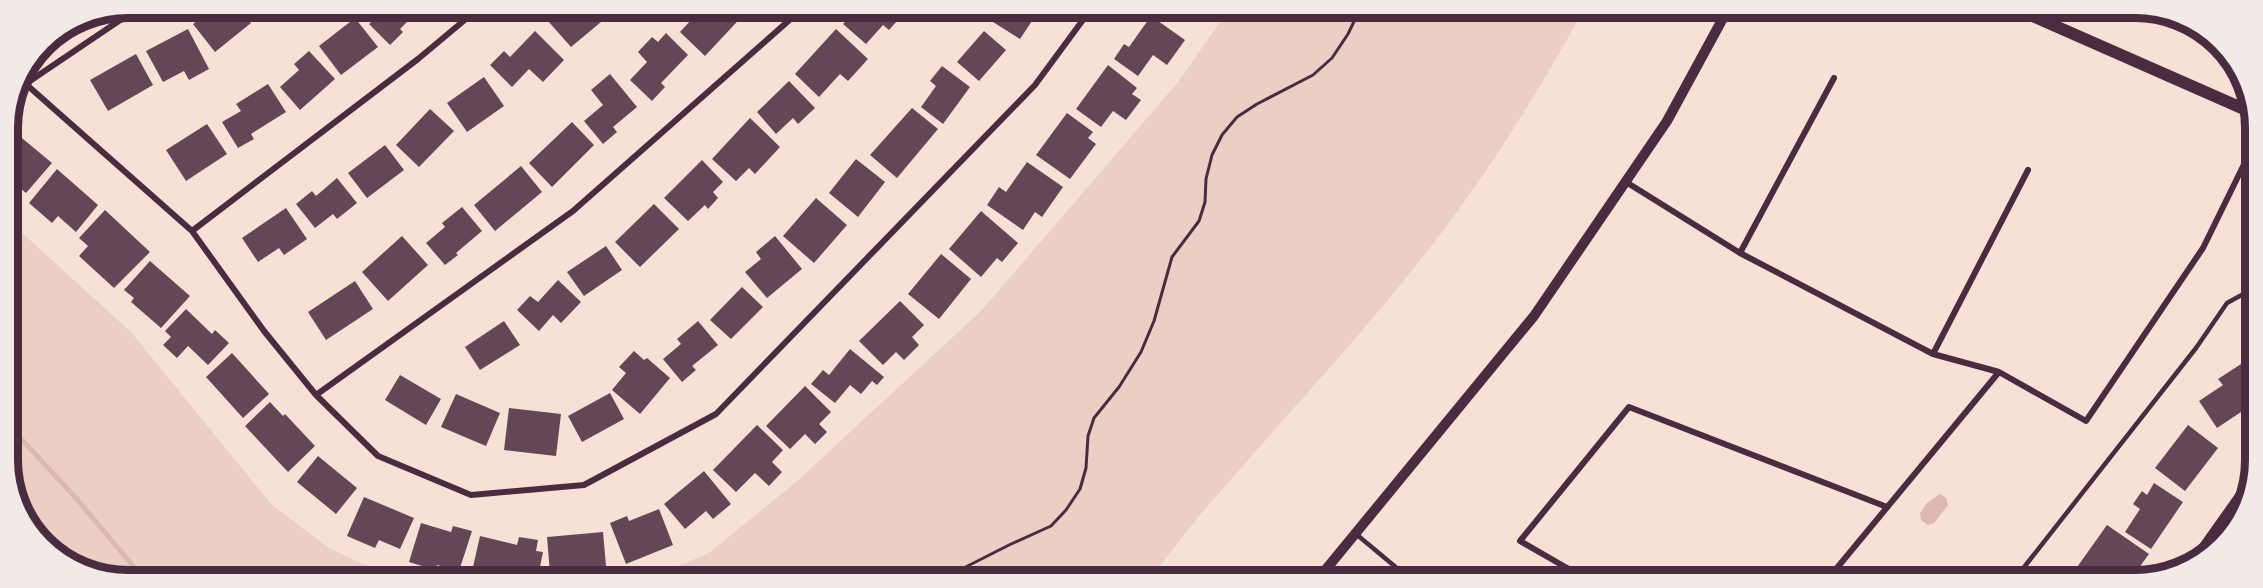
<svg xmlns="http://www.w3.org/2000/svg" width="2263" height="588" font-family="Lora,serif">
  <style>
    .green { fill: #ebcfc5 }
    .water { fill: #dcb8b0 }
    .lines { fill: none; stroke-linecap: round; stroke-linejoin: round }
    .stream { stroke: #dcb8b0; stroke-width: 5 }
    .building { fill: #644757 }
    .path { stroke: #4a2c40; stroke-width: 3 }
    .service { stroke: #4a2c40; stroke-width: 4.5 }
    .minor { stroke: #4a2c40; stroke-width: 6 }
    .tertiary { stroke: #4a2c40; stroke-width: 10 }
    .secondary { stroke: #4a2c40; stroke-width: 12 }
    .rim { fill: none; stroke: #4a2c40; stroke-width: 8 }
  </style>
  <rect width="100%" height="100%" fill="#f7e1d7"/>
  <path class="green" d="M1229,9H1584C1542,86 1495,162 1442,232C1371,326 1289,412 1212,501C1190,526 1170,553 1150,579H647L709,553L796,482L982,310L1178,82Z
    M8,220L131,332L271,504L329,548L393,578H104L43,545L10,484Z"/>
  <path class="water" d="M1940,494L1946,498L1948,505L1934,523L1928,525L1921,520L1920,513L1927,503Z"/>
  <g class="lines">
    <path class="stream" d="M10,427L76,498L143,578"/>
  </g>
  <path class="building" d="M214,8H238L251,23L215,52L193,24Z
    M386,8H421L400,29L403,32L390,45L369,24Z
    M564,8H599L607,17L571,47L548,21Z
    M702,8L748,10L705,56L680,32Z
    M863,8H900L905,12L889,30L883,25L866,44L843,24L855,11L858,14Z
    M1001,9H1040L1020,39L993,22Z
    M1161,9H1190L1181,22Z
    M1151,16L1185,40L1167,65L1153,55L1138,76L1114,59L1124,44L1129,47Z
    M355,18L378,47L341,75L319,46Z
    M188,29L209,69L189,80L184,71L163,82L146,51Z
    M836,29L868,59L848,81L840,74L819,97L795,74Z
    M535,31L564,60L543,82L529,69L512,87L490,65L504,51L510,57Z
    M984,31L1006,50L979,81L957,62Z
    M666,33L688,55L661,83L665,87L652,101L630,80L647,62L638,52L652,37L658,42Z
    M309,51L335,79L300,110L280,87L299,70L294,64Z
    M136,54L153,85L108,111L90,80Z
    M1108,65L1137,88L1132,94L1141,100L1126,120L1113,111L1101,127L1076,109Z
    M942,66L970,87L943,124L921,107L936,86L930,81Z
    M610,74L637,107L613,127L617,132L603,144L584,121L603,105L591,90Z
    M484,77L504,106L467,132L447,103Z
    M789,81L815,108L798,124L793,118L776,134L757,112Z
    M268,84L286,112L251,134L254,139L238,148L222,122L241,111L236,104Z
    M912,108L938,129L897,178L870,155Z
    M430,109L454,131L419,167L396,145Z
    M1067,113L1093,132L1088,138L1096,144L1070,179L1036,155Z
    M750,118L780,147L755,174L749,168L736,181L712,159Z
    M572,122L594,145L552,187L529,163Z
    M207,124L227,154L186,181L166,150Z
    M11,129L52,163L26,193L8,178V132Z
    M385,145L404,170L367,198L348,173Z
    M856,159L885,182L858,217L829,193Z
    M702,160L723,182L713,192L718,198L708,209L705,205L688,221L664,198Z
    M1027,162L1063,187L1042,217L1035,212L1023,230L987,205L999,187L1006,192Z
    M521,166L542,192L495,231L474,205Z
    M57,169L98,205L76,232L58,216L52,223L29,203Z
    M337,178L357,203L337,219L333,214L315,228L296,204L312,191L316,196Z
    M816,198L847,225L814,263L783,236Z
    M654,204L679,229L640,267L615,242Z
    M462,207L482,231L456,253L458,255L445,265L426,243L445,227L442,223Z
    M286,208L307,239L284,255L279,248L258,262L242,238Z
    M105,210L150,252L114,288L79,256L88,246L79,238Z
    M981,211L1018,243L1002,262L997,258L981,277L949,249Z
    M402,236L428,265L388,301L362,272Z
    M775,236L802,269L767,298L745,272L761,259L756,252Z
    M606,246L622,270L584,296L567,272Z
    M941,254L971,279L939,319L908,294Z
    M150,261L190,296L161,328L131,302L134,298L124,290Z
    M558,280L581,302L561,323L553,315L539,331L517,310L530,296L538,302Z
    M355,281L373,309L326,340L308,312Z
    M742,287L763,307L731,339L710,320Z
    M900,301L924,325L912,337L919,345L904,360L896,352L883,365L859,341Z
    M186,309L212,334L215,330L229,343L208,365L188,346L177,358L163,345L171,337L165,331Z
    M504,321L520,345L480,370L465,347Z
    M698,321L718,345L692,366L696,370L682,382L663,359L681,344L677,339Z
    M850,349L884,377L877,385L872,381L861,394L850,385L835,403L811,384L823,370L829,375Z
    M634,351L644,360L647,358L670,378L640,414L612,390L626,373L619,367Z
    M232,353L269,394L243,418L206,377Z
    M2241,364L2253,382V404L2217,428L2199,401L2223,385L2218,379Z
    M400,375L441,399L426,425L385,400Z
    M805,386L831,412L819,424L827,432L815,444L805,434L790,449L766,426Z
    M610,393L624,419L582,442L568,416Z
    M456,394L500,413L486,446L441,427Z
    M270,402L283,416L285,414L315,446L288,472L245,426Z
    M509,408L561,414L556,456L504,450Z
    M757,425L783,450L772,462L782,472L769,486L755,473L736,492L713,470Z
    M2188,425L2218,448L2185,491L2155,468Z
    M318,456L357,488L336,514L297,482Z
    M704,471L731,504L713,519L706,511L685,529L664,504Z
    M2154,483L2183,502L2151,549L2125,532L2140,509L2133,504L2142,491L2147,495Z
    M364,497L414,518L400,549L379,540L375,548L347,536Z
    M659,509L673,545L626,564L610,523L627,516L629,521Z
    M421,523L451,532L453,526L472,531L459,571L437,565L435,570L409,562Z
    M2107,525L2149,554L2133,576L2125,570L2118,580H2090L2075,570Z
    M603,532L606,566L590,568L591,579H563L562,572L550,573L547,537Z
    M480,536L517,545L519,537L538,540L536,551L543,552L539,572L513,566L510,579H486L488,571L473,567Z"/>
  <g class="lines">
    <path class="path" d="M942,579L1009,545L1051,526L1066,510L1080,489L1086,468L1088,436L1094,418L1119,387L1141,352L1154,321L1172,257L1199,221L1205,202L1206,179L1212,155L1222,135L1237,117L1257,104L1313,75L1332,58L1348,34L1360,9"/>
    <path class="service" d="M1356,534L1410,579
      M2014,580L2196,348L2227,303L2247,292L2253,291"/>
    <path class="minor" d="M19,78L192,231L264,331L316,395L378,456L471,495L584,485L716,414L1035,85L1091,9
      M27,83L138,8
      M1626,182L1740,253L1933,354L1999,372
      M192,231L418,59L479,8
      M1740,253L1834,78
      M1933,354L2028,170
      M316,395L573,211L803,8
      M2192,560L2253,474
      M1600,580L1567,568L1520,541L1629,407L1887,507
      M1827,580L1999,372L2086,421L2203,248L2253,146"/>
    <path class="tertiary" d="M1318,579L1534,316L1667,121L1728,9"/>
    <path class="secondary" d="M2019,10L2253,113"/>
  </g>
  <path d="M0 0H2263V588H0ZM128 18H2135A110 110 0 0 1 2245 128V460A110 110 0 0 1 2135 570H128A110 110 0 0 1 18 460V128A110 110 0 0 1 128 18Z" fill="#f1eae7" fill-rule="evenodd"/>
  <path class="rim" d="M128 18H2135A110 110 0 0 1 2245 128V460A110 110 0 0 1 2135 570H128A110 110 0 0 1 18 460V128A110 110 0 0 1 128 18Z"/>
</svg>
